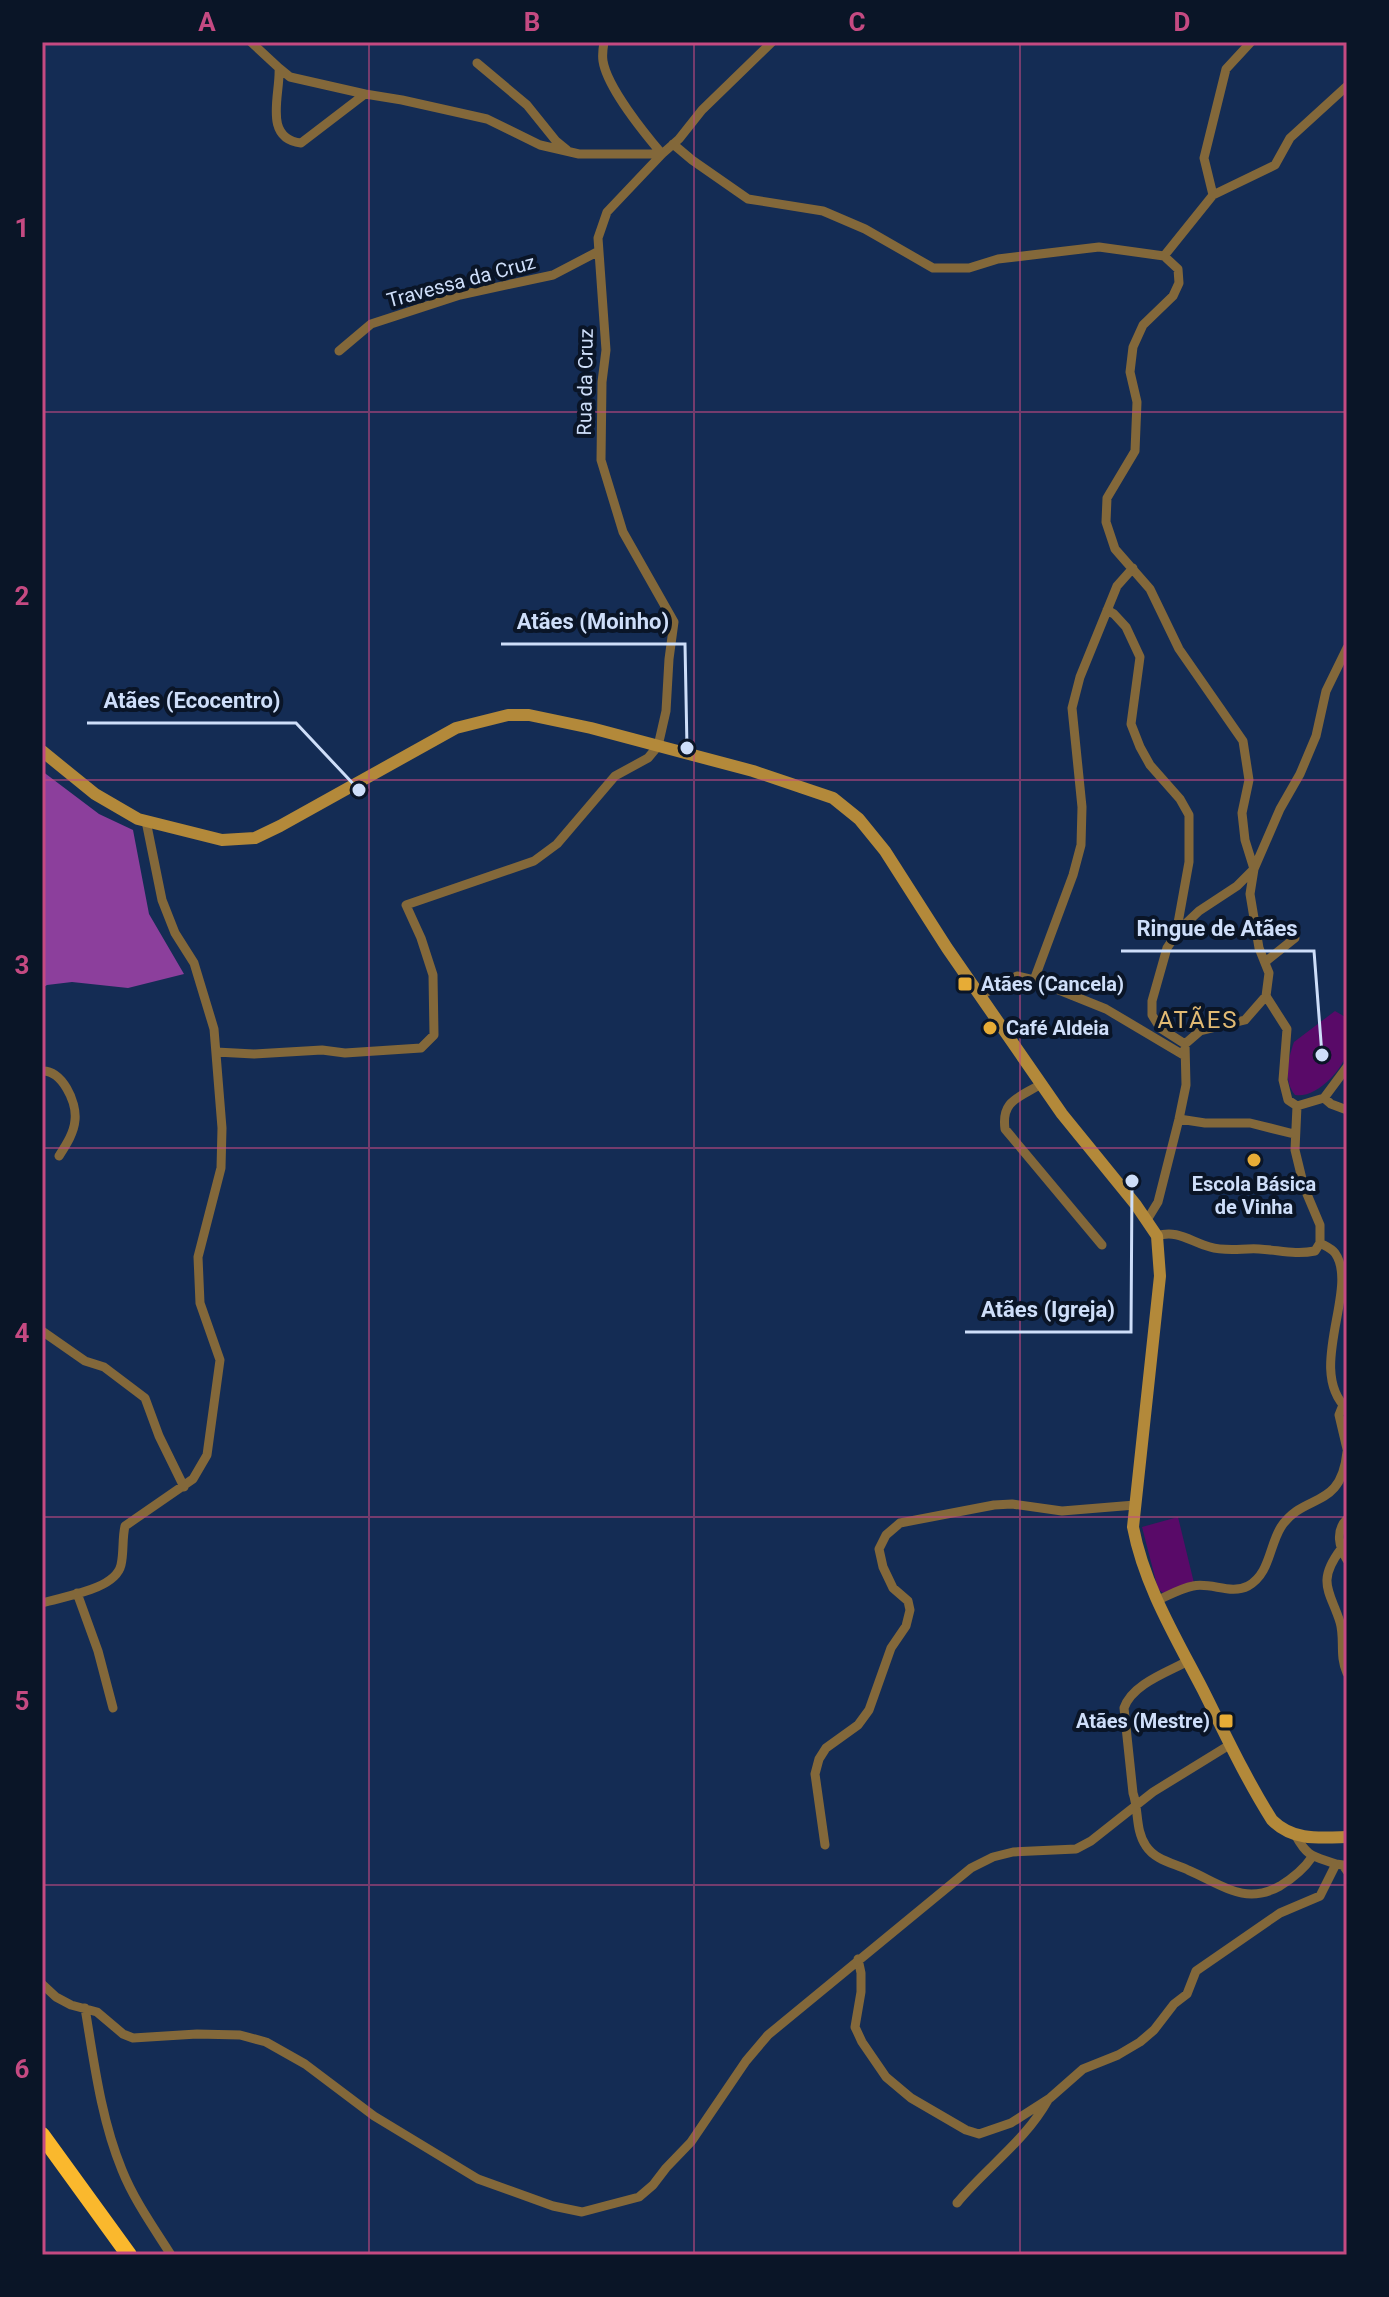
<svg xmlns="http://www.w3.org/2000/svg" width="1389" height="2297" font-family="Roboto,sans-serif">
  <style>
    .green { fill: #590a68 }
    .forest { fill: #8c3f9c }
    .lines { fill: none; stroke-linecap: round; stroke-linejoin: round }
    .street { stroke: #83683a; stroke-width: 9 }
    .secondary { stroke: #b3893a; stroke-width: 12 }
    .highway { stroke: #fab82d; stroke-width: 16 }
    .grid { fill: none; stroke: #c54a82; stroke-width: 2; stroke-opacity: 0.55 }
    .poi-dot { fill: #e7ac36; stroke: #0a1527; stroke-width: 3 }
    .labels { text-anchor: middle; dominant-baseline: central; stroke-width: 8; stroke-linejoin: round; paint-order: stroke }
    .street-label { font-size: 20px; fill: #cedef9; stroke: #0a1527 }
    .poi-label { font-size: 20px; font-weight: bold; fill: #cedef9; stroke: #0a1527; text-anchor: start }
    .quarter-label { font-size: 24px; letter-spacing: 2px; fill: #e1b973; stroke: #0a1527 }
    .leader { fill: none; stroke: #cedef9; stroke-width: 3 }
    .callout-dot { fill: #cedef9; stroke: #0a1527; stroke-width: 3 }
    .callout-label { font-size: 22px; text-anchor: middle; font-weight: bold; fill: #cedef9; stroke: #0a1527; stroke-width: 8; stroke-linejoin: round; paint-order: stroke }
    .neatline { fill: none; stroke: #c54a82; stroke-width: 3 }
    .grid-label { font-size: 26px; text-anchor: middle; font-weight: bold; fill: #c54a82 }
  </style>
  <rect width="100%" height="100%" fill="#142c54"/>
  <path class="green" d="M1335,1011L1347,1018C1347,1028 1349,1041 1347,1051C1344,1069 1316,1099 1295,1095C1283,1080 1288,1059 1294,1042Z
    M1178,1517L1194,1583L1163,1593L1158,1589L1142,1527Z"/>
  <path class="forest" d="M42,771L99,814L133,830L149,914L184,974L128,988L72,982L47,985L42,988Z"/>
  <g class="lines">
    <path class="street" d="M251,42L279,68C281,93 262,138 301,143L365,94L402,100L487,119L540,145L579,154H662
      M604,42C603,48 602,55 603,61C607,87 645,134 662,154
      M477,63L527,105L556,141L567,150
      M279,68L290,77L365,94
      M673,144L692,160L748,199L823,211L865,229L933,268H969L998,259L1099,247L1164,256L1178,269L1179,283L1173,296L1143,325L1133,347L1130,372L1137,402L1135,451L1107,498L1106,522L1115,549L1150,589L1179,649L1243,741L1249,780L1242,813L1245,840L1254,869L1250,894L1259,948L1269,973L1266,996L1287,1029L1283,1080L1288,1100L1297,1106L1324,1098L1347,1067
      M1213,195L1275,165L1290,138L1347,86
      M1164,256L1213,195L1204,158L1226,69L1251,42
      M339,351L371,324L460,295L553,275L597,252
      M1107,610L1114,614L1126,627L1140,657L1131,724L1140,747L1150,765L1180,799L1189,815V862L1178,923L1179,930
      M1265,962L1295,938
      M1034,980L1073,875L1081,845L1082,807L1072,708L1080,677L1117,586L1133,568
      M981,995L1017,976L1034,980L1106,1009L1185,1056
      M1185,1044L1200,1031L1245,1020L1266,996
      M216,1052L254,1054L322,1050L345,1053L421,1048L434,1035L433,975L421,938L406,905L534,861L557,844L615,776L648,758L658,746L666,711L669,659L674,622L623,532L601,460L602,382L606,350L598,238L607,212L662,154L679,139L702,110L772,42
      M42,1071C62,1070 77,1102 75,1120C74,1133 66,1145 59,1156
      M1041,1084C1019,1098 1001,1100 1005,1129L1102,1245
      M1324,1098L1331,1104L1347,1110
      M1179,1119L1205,1123H1250L1294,1134
      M1147,1220L1158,1202L1179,1119L1186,1085L1185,1044L1160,1028L1152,1015V1001L1167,948L1179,930L1199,911L1237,886L1254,869L1280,809L1300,774L1316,736L1326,691L1347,648
      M1157,1236C1177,1229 1191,1242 1210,1247C1226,1252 1243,1248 1259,1249C1279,1250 1295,1255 1315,1251L1320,1243V1225L1304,1187L1295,1150L1297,1106
      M1320,1243C1325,1246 1331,1248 1335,1253C1360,1288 1305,1370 1347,1409
      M42,1331L85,1361L104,1367L145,1398L159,1436L184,1487
      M1343,1405L1339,1415L1347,1449
      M1347,1519C1335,1531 1339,1547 1347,1560
      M1341,1549C1316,1582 1330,1591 1340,1622C1345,1639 1339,1656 1347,1673
      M77,1593L98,1651L113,1708
      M1158,1600C1169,1595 1182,1588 1193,1586C1211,1582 1231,1595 1248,1586C1270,1574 1269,1546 1281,1527C1304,1492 1341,1511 1347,1452
      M42,1603C64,1596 115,1590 121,1565C124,1552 122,1539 125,1526L193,1479L207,1455L220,1360L200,1303L198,1257L221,1168L222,1128L214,1029L194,963L175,933L162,900L146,821
      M1188,1661C1168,1672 1132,1684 1124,1708L1133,1793C1139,1810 1135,1830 1146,1846C1155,1860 1173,1863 1188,1870C1221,1884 1244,1906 1280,1886C1293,1878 1304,1869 1312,1857
      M825,1845L815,1774L819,1759L826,1748L858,1725L869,1710L891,1648L906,1626L910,1610L908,1601L893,1588L883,1567L879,1549L886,1535L900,1523L994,1505L1012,1504L1062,1511L1135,1505
      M1336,1864L1343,1865L1347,1871
      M858,1959L861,1973V1992L855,2027L862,2042L886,2077L911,2098L966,2130L979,2134L1011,2123L1050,2098L1083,2069L1118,2055L1140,2042L1154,2030L1174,2004L1187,1994L1196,1971L1280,1913L1320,1896L1336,1864C1314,1856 1308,1858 1296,1836
      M42,1984L56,1997L71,2005L97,2012L123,2034L133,2038L197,2034L240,2035L266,2042L305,2064L374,2116L478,2179L553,2206L582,2212L639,2197L653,2185L666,2168L691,2142L746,2061L768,2035L971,1868L993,1857L1013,1852L1076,1849L1091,1841L1153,1792L1231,1744
      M85,2008C94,2062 101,2119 122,2170C134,2200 154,2228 171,2255
      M957,2203C987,2167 1025,2141 1048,2100"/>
    <path class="secondary" d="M42,751L95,794L138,819L222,840L255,838L280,826L456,728L508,715H529L591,728L753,771L833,798L859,819L885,851L947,948L1062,1114L1136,1205L1157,1236L1160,1276L1133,1527C1144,1585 1176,1638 1203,1690C1225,1734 1246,1779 1272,1820C1293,1841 1319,1838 1347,1837"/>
    <path class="highway" d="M42,2135L129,2255"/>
  </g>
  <path class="grid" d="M369,42V2255M694,42V2255M1020,42V2255M42,412H1347M42,780H1347M42,1148H1347M42,1517H1347M42,1885H1347"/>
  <g class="poi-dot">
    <rect x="957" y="976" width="16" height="16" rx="4"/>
    <circle cx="990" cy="1028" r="8"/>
    <circle cx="1254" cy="1160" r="8"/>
    <rect x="1218" y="1713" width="16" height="16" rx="4"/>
  </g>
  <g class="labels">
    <g class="street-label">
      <text transform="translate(461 281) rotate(-15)">Travessa da Cruz</text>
      <text transform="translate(585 382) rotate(-89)">Rua da Cruz</text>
    </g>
    <g class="poi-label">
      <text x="981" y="984">Atães (Cancela)</text>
      <text x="1006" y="1028">Café Aldeia</text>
      <text x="1254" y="1184" text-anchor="middle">Escola Básica<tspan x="1254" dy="23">de Vinha</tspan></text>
      <text x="1210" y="1721" text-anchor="end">Atães (Mestre)</text>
    </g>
    <g class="quarter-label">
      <text x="1198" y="1020">ATÃES</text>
    </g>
  </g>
  <path class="leader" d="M687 748L685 644H501M359 790L296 723H87M1322 1055L1314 951H1121M1132 1181L1131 1332H965"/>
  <g class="callout-dot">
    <circle cx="687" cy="748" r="8"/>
    <circle cx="359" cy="790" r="8"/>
    <circle cx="1322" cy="1055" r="8"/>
    <circle cx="1132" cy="1181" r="8"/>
  </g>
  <g class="callout-label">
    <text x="593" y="629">Atães (Moinho)</text>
    <text x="192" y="708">Atães (Ecocentro)</text>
    <text x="1217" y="936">Ringue de Atães</text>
    <text x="1048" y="1317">Atães (Igreja)</text>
  </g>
  <rect width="1389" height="2297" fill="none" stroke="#0a1527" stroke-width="88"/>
  <rect x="44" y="44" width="1301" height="2209" class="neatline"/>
  <g class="grid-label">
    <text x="207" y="31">A</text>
    <text x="532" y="31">B</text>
    <text x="857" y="31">C</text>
    <text x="1182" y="31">D</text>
    <text x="22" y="237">1</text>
    <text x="22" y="605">2</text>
    <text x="22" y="974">3</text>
    <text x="22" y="1342">4</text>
    <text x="22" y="1710">5</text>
    <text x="22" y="2078">6</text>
  </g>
</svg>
